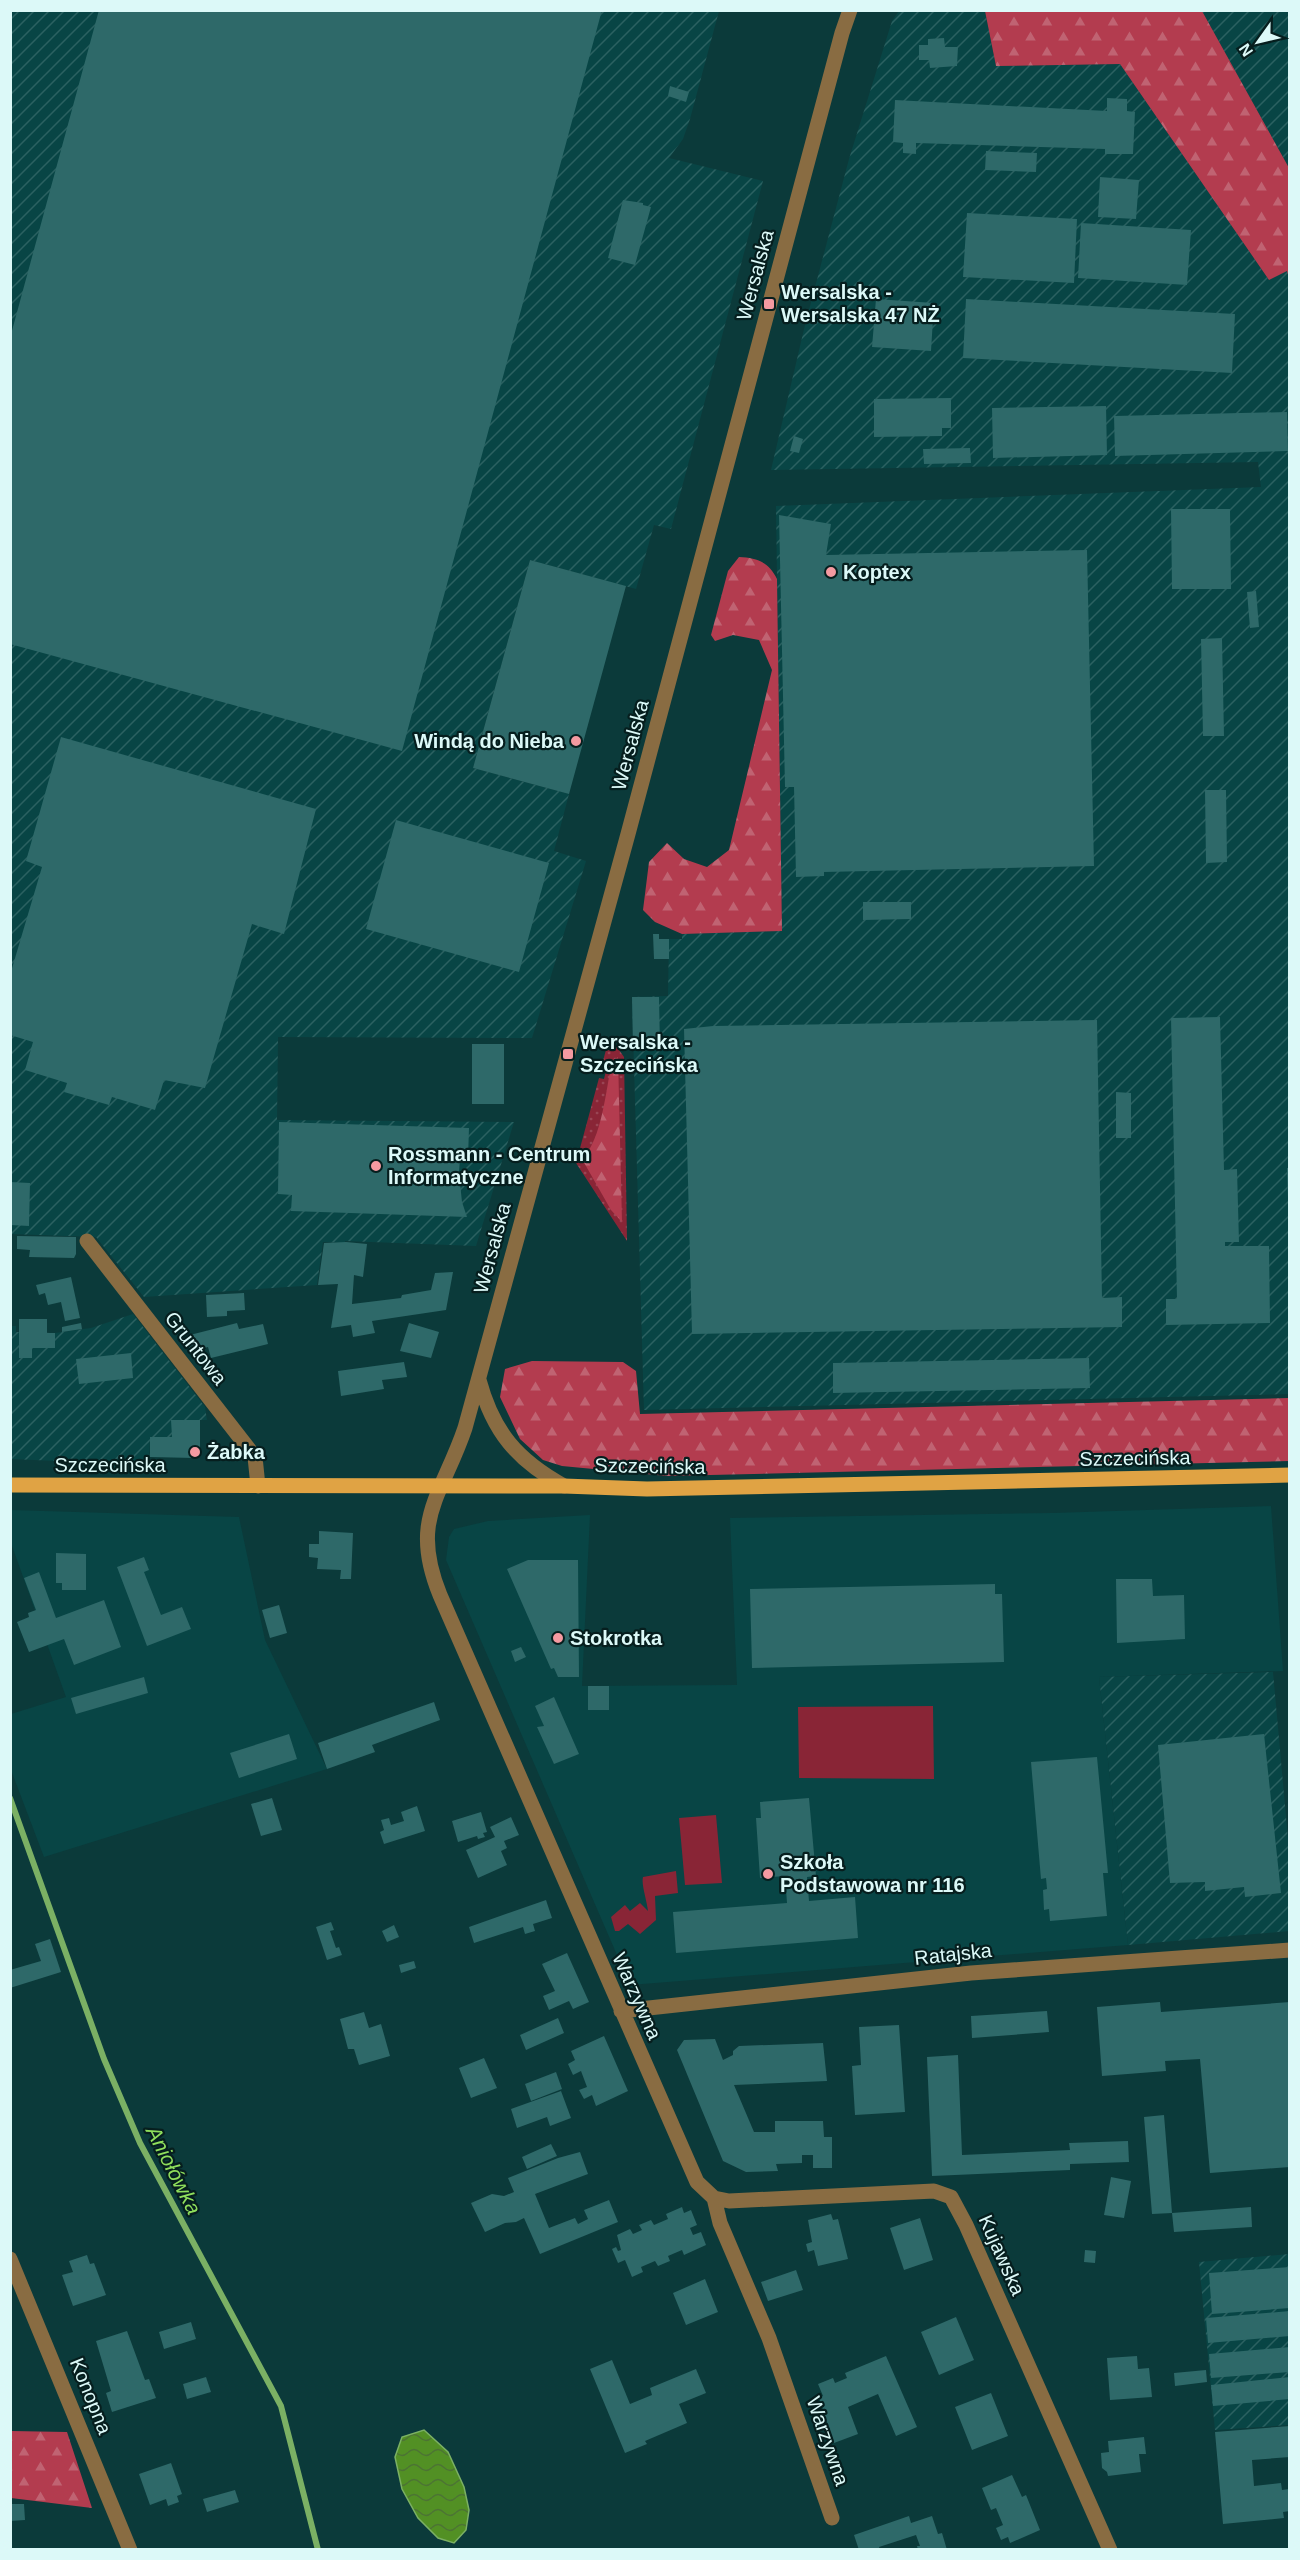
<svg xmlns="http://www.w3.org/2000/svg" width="1300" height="2560" font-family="Helvetica,sans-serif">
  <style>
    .built { fill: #084545 }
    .industrial { fill: url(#industrial-furrows) }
    .grass { fill: url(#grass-dots) }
    .forest { fill: url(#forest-firs) }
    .park { fill: #892536 }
    .water { fill: url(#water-waves); stroke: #7bb064; stroke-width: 1.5 }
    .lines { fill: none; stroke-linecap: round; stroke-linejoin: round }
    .stream { stroke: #7bb064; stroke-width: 6 }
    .building { fill: #2e6969 }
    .minor { stroke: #896c42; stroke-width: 15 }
    .major { stroke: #e0a344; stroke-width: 15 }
    .poi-dot { fill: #f49aa1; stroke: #061e1e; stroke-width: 2 }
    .labels { text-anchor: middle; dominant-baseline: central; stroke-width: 4.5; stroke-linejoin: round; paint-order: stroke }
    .street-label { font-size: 20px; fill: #dcf9f8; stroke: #061e1e }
    .poi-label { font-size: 20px; font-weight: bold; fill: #dcf9f8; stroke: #061e1e; text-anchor: start }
    .water-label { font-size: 21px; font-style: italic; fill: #8fdf5c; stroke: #061e1e }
  </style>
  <defs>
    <pattern id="industrial-furrows" width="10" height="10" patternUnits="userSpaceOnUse" patternTransform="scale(1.5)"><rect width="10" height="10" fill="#084545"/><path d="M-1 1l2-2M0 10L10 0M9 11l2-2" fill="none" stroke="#2b6161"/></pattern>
    <pattern id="grass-dots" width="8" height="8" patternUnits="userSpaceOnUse" patternTransform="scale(1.5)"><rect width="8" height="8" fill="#892536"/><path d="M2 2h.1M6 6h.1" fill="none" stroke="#994554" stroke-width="1.8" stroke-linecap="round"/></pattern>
    <pattern id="forest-firs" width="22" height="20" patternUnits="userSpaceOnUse" patternTransform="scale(1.5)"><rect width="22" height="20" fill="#b33c4f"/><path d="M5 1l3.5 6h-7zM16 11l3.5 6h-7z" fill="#c06372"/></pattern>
    <pattern id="water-waves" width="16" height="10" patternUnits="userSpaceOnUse" patternTransform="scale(1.5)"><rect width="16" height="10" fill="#529024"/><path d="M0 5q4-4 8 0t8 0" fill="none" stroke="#4c7433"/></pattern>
  </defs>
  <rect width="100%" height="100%" fill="#0b3a3a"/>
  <path class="built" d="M1271,1506L1283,1671L1099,1677L1128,1945L630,1985L446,1560L449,1537L454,1529L488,1521L590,1515L582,1686L737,1685L730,1518L1053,1513Z
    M11,1510L239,1517L265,1640L327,1769L44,1857L11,1770V1714L66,1697L11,1543Z"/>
  <path class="industrial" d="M11,11H719L690,119L683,139L669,158L763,181L671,529L654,525L636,589L530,560L473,768L569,794L554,851L586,861L532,1038L278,1037L277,1120L514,1122L476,1246L345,1241V1243L323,1242L317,1285L144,1297L96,1237L11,1234Z
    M899,11H985L996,66L1120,64L1269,280L1288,270L1289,1394L644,1410L632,997L668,996L669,939H682V934L782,931L776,506L1261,487L1258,462L771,470L805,325L849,159L892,21Z
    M1202,11H1289V168L1269,132Z
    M133,1314L205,1407L207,1420H172V1437H150L149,1465L11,1459V1326H16V1332L55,1333L91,1328Z
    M1273,1672L1289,1850V1931L1128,1945L1099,1677Z
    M1289,2254V2425L1215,2430L1199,2262Z"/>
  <path class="grass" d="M607,1046L617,1047L624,1057L627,1241L576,1163L599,1078L604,1079L608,1063L603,1061Z"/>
  <path class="forest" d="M985,11H1202L1289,168V278L1287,271L1269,280L1120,64L996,66Z
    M739,557C757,558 769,562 777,579L782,931L682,934L655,922L643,910L649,862L667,843L684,859L707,867L729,850L772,670L759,640L733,635L715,641L711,635L728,571Z
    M618,1057L622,1222L611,1210L582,1159C602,1140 606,1089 612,1061Z
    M532,1361L623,1362L636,1371L640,1414L1289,1398V1461L667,1476L562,1466L543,1460L520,1439L500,1397L505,1369Z
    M11,2431L67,2432L92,2508L11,2498Z"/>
  <path class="park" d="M933,1706L934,1779L799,1778L798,1707Z
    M716,1815L722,1883L685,1885L679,1818Z
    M676,1871L678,1893L655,1896L656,1920L640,1934L628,1924L619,1931H615L611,1917L625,1905L630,1911L640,1903L648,1911C647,1901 641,1884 643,1877Z"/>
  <path class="water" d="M424,2430L448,2452L464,2487L469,2510L466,2530L454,2543L438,2538L418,2518L402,2489L395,2457L402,2437Z"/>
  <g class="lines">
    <path class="stream" d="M10,1798L104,2059L140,2143L281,2406L318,2550"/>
  </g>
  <path class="building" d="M99,10H602L402,751L10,644V338Z
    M944,38L945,47H958L957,66L930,68L929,60H919V45H928V39Z
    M670,86L689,92L686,102L668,96Z
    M1107,98L1127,99V111L1135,112L1133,154H1105V149L916,143V154L903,153V143L893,142L895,100L1107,111Z
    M986,151L1037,153L1036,172L985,170Z
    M1100,177L1139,180L1136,219L1098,217Z
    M623,200L643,203V205L651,207L635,265L608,258Z
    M967,213L1077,219L1074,283L963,277Z
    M1081,223L1191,230L1187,285L1078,278Z
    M876,299L934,303L931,351L872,347Z
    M966,299L1235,314L1232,373L963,358Z
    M951,398V428H942V436L874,437V399Z
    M1106,406L1107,455L993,458L992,408Z
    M1287,412L1288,451L1115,456L1114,416Z
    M794,436L803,439L799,453L790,451Z
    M970,448L971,463L924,464L923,449Z
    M1171,509H1230L1231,589H1172Z
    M779,515L831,524L826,555L1087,550L1094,866L824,872V876L796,877L794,787H785Z
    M530,560L626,586L569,794L473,768Z
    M1256,591L1259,627L1250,628L1247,592Z
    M1222,638L1224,736H1203L1201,639Z
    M61,737L316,809L284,934L252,924L205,1088L164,1080L155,1110L112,1097L109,1105L64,1092L67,1083L25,1070L33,1042L10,1035V975L42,867L26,861Z
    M1205,790H1226L1227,862L1206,863Z
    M396,820L549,863L519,972L366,929Z
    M863,902H911V919L863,920Z
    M653,934H659V939H669V959H654Z
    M632,997H659L660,1046L633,1047Z
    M1220,1017L1224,1170L1237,1169L1239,1242H1225V1246H1269L1270,1323L1166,1325V1299H1177L1171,1018Z
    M1097,1020L1102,1298L1122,1297V1327L692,1334L684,1029L713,1026Z
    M472,1044H504V1104H472Z
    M1116,1092L1131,1093V1138H1116Z
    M279,1122L469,1128L468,1159L460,1158L459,1173L462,1202L467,1217L291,1211L292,1195L278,1194Z
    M1287,1168H1290V1199H1288Z
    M10,1182L30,1183L29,1226L10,1225Z
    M17,1236L76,1237V1254L74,1258L29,1257L30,1250L17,1249Z
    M346,1242L367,1244L363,1277L354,1275L352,1304L401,1298L402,1295L431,1290L435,1273L453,1272L446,1310L372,1321L375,1333L353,1337L351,1325L331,1328L338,1284L318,1285L324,1243Z
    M71,1277L80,1318L65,1321L61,1302L48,1305L45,1293L39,1295L36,1285Z
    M244,1293L245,1310L227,1311V1316L207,1317L206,1295Z
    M19,1319H47V1333H55V1348H32V1358H19Z
    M81,1323L82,1329L62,1332V1327Z
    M237,1323L239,1329L263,1324L268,1344L211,1358L208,1347L190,1352L186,1336Z
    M409,1323L439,1332L431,1358L400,1351Z
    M131,1353L133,1378L79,1384L76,1359Z
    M1089,1358L1090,1388L833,1393V1363Z
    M404,1362L407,1377L382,1380L384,1389L341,1396L338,1371Z
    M171,1420H200V1452L194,1458L150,1457V1437H172Z
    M319,1531L353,1533L351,1579H340L341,1570L317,1569L318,1558L309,1557V1544H319Z
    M56,1553L86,1554V1590H62V1583H56Z
    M144,1557L149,1570L144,1572L161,1615L182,1607L191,1629L147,1646L117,1567Z
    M528,1560H578L579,1677H558L554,1668L551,1669L507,1569Z
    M39,1572L56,1618L104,1600L121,1647L74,1665L64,1639L29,1652L17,1622L29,1617L28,1613L36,1610L24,1578Z
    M1116,1579H1152L1153,1596L1184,1595L1185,1639L1117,1643Z
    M995,1584V1594H1002L1004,1662L752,1668L750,1589Z
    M279,1605L287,1633L270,1638L262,1610Z
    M521,1647L526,1657L515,1662L511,1651Z
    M144,1677L148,1693L76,1714L71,1698Z
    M588,1686H609V1710H588Z
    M554,1697L579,1754L554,1764L537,1727L544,1726L535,1706Z
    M434,1702L440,1720L372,1745L375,1752L327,1769L318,1743Z
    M289,1734L297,1759L239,1778L230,1753Z
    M1264,1734L1281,1893L1245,1897L1244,1887L1205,1891V1882L1170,1883L1158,1745Z
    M1097,1757L1108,1873H1103L1107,1916L1050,1921L1049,1909L1044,1910L1043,1890L1047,1889L1046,1878L1041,1879L1031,1762Z
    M272,1798L282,1830L261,1836L251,1804Z
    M809,1798L816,1876L807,1877L809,1901L855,1897L858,1938L676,1953L673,1912L787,1903L785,1876L760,1878L756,1818H761L760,1802Z
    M417,1806L425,1831L384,1844L380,1832L384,1830L381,1820L389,1818L391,1825L404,1821L401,1812Z
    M481,1812L487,1832L483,1833L485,1837L478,1839L477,1836L458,1842L452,1821Z
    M511,1817L519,1835L504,1841L507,1848L501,1851L507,1865L478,1878L466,1850L495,1837L490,1827Z
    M546,1900L552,1918L533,1924L535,1931L525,1934L523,1927L474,1943L469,1927Z
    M331,1922L334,1930L330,1931L336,1948L339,1947L342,1955L327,1960L316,1927Z
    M394,1925L399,1937L387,1942L382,1931Z
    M50,1939L61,1972L10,1988V1970L41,1961L35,1944Z
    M567,1953L589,2002L573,2009L569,2001L549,2010L543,1996L555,1991L542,1964Z
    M414,1961L416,1968L401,1973L399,1965Z
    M1160,2002L1161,2012L1290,2002V2167L1210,2173L1200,2059L1165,2061L1166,2071L1102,2076L1097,2007Z
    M1047,2011L1049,2032L972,2038L971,2016Z
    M364,2012L369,2028L381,2024L390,2056L359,2065L354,2049H348L340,2019Z
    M558,2018L564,2033L526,2050L520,2035Z
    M899,2025L905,2112L855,2115L852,2066L861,2065L859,2027Z
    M604,2036L628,2091L596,2106L592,2095L584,2099L579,2090L587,2087L581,2071L573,2075L568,2064L575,2060L571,2051Z
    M715,2039L723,2060L733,2055V2051L739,2046L823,2043L827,2081L734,2085L754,2132H775V2121H823L824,2137H832V2168H813V2155H802V2163L776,2164L778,2171L746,2172L723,2161L677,2050L684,2040Z
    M958,2055L962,2155L1070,2150L1069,2143L1128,2141L1129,2162L1070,2164V2170L932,2176L927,2057Z
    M484,2058L497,2088L471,2098L459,2068Z
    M556,2072L562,2089L531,2101L525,2084Z
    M561,2091L571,2118L550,2126L547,2117L517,2128L511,2109Z
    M1164,2115L1172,2213L1152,2214L1144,2117Z
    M551,2144L557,2156L527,2169L522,2157Z
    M580,2152L588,2174L535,2194L549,2228L575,2218L578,2224L588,2219L584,2210L609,2200L618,2222L540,2254L524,2218L516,2222L505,2223L485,2232L471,2203L492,2194L504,2196L514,2192L508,2178L558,2158Z
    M1111,2177L1131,2181L1124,2218L1104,2215Z
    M682,2207L684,2213L691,2210L697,2225L690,2228L693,2235L701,2232L706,2245L684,2255L682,2250L668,2256L670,2261L658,2266L655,2261L641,2267L643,2272L632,2277L625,2260L618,2263L612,2249L616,2247L618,2251L621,2250L617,2235L630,2229L633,2234L642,2230L639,2225L651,2220L654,2225L668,2219L666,2214Z
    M1251,2207L1252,2227L1174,2232L1172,2213Z
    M831,2214L833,2220L838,2219L848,2259L818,2266L814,2250L808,2252L806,2244L812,2242L808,2220Z
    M920,2218L933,2260L904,2270L890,2228Z
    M1085,2250L1096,2251L1095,2263L1084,2262Z
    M87,2255L90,2264L94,2263L106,2295L73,2306L62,2275L73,2272L69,2261Z
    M1290,2267V2308L1212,2314L1209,2273Z
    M796,2270L803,2290L768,2301L761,2282Z
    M705,2279L718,2312L686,2325L673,2293Z
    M1290,2311V2336L1208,2343L1206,2318Z
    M956,2317L974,2360L939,2375L921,2332Z
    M191,2322L196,2339L164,2349L159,2332Z
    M127,2331L145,2380L149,2379L156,2398L112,2412L106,2393L111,2391L96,2341Z
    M1290,2347V2372L1211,2378L1209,2354Z
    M886,2356L917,2427L896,2436L878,2394L848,2407L858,2434L834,2443L819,2398L823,2396L818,2384L833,2378L835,2383L847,2378L845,2373Z
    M1137,2356L1138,2369L1149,2368L1152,2397L1110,2400L1107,2358Z
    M612,2360L630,2404L652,2395L650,2388L696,2369L706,2393L679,2404L687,2423L645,2441L647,2444L625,2453L590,2369Z
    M1206,2370L1207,2382L1175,2386L1174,2373Z
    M206,2377L211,2392L187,2399L183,2384Z
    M1290,2377V2399L1213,2406L1211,2385Z
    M991,2393L1008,2436L972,2450L955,2407Z
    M1290,2426V2457L1252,2460L1254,2486L1281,2483L1282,2490L1289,2489L1290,2511L1283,2512L1284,2518L1223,2524L1215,2432Z
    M1144,2437L1146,2454H1139L1141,2472L1108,2476L1107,2472L1102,2468L1101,2453L1109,2452L1108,2441Z
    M171,2463L182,2494L177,2496L179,2502L168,2506L166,2499L150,2505L139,2474Z
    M1012,2475L1022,2497L1026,2495L1040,2530L1010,2543L1008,2537L1001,2540L996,2528L1003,2525L996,2508L991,2510L982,2488Z
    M235,2490L239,2502L207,2512L203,2499Z
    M10,2504H24L25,2520L10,2521Z
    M909,2516L911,2523L932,2516L938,2534L942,2533L947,2550H918L917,2546H920L916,2535L879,2547L880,2550H859L854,2535Z"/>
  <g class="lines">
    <path class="minor" d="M850,10L842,33L628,834L465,1428C442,1496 409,1519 440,1595L697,2182L714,2198L729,2201L934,2191L951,2197L966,2225L1110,2550
      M87,1241L255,1457L258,1486
      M479,1380C493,1432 517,1460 564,1486
      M621,2011L971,1973L1290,1950
      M714,2198L720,2223L769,2338L832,2518
      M10,2259L130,2550"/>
    <path class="major" d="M10,1485L564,1486L647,1489L1290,1475"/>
  </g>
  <g class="poi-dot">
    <rect x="763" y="298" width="12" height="12" rx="3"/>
    <circle cx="831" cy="572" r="6"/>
    <circle cx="576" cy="741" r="6"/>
    <rect x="562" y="1048" width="12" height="12" rx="3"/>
    <circle cx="376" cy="1166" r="6"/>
    <circle cx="195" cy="1452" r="6"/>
    <circle cx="558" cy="1638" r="6"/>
    <circle cx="768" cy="1874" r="6"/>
  </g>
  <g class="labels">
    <g class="street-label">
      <text transform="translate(755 275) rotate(-75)">Wersalska</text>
      <text transform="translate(630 745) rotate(-75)">Wersalska</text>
      <text transform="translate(492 1248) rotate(-75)">Wersalska</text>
      <text transform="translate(196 1348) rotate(52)">Gruntowa</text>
      <text transform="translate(1135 1458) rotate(-1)">Szczecińska</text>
      <text x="110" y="1465">Szczecińska</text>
      <text transform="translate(650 1466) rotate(1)">Szczecińska</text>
      <text transform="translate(953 1954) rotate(-6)">Ratajska</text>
      <text transform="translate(637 1996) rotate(66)">Warzywna</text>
      <text transform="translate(1002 2255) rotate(66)">Kujawska</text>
      <text transform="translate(91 2396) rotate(68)">Konopna</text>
      <text transform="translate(828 2441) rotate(71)">Warzywna</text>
    </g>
    <g class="poi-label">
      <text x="781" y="292">Wersalska -<tspan x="781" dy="23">Wersalska 47 NŻ</tspan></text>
      <text x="843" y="572">Koptex</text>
      <text x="564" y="741" text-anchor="end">Windą do Nieba</text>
      <text x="580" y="1042">Wersalska -<tspan x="580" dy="23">Szczecińska</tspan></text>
      <text x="388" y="1154">Rossmann - Centrum<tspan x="388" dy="23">Informatyczne</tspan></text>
      <text x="207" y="1452">Żabka</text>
      <text x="570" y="1638">Stokrotka</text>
      <text x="780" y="1862">Szkoła<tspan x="780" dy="23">Podstawowa nr 116</tspan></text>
    </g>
    <g class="water-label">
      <text transform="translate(174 2170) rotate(63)">Aniołówka</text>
    </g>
  </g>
  <rect width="1300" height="2560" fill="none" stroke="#dcf9f8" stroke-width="24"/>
  <g transform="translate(1258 42) rotate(236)" stroke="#061e1e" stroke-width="4.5" paint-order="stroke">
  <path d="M0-4.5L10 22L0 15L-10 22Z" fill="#dcf9f8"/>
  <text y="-9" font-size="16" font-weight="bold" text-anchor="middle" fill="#dcf9f8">N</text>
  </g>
</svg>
